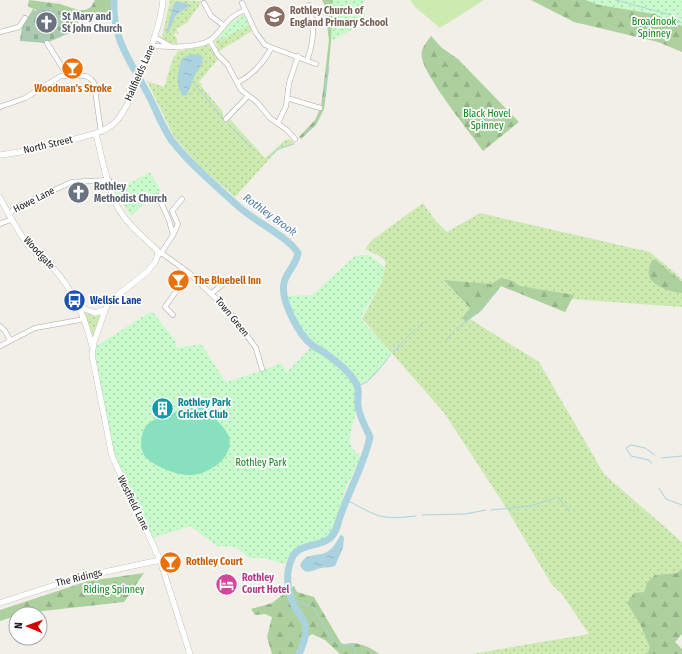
<svg xmlns="http://www.w3.org/2000/svg" width="682" height="654" font-family="'Fira Sans Condensed',sans-serif">
  <style>
    .grass { fill: url(#grass-dots) }
    .forest { fill: url(#forest-firs) }
    .cemetery { fill: url(#cemetery-stones) }
    .park { fill: url(#park-dots) }
    .garden { fill: #cdebb0 }
    .pitch { fill: #88e0be }
    .water { fill: url(#water-ripples) }
    .lines { fill: none; stroke-linecap: round; stroke-linejoin: round }
    .stream { stroke: #aad3df; stroke-width: 1 }
    .river { stroke: #aad3df; stroke-width: 7 }
    .minor-casing { stroke: #a9a9a9; stroke-width: 5.5 }
    .tertiary-casing { stroke: #a9a9a9; stroke-width: 6 }
    .minor { stroke: #fff; stroke-width: 4.5 }
    .tertiary { stroke: #fff; stroke-width: 5.5 }
    .labels { text-anchor: middle; dominant-baseline: central; stroke-width: 3.5; stroke-linejoin: round; paint-order: stroke }
    .education-label { font-size: 10px; font-weight: bold; fill: #785e54; stroke: #fff; text-anchor: start }
    .worship-label { font-size: 10px; font-weight: bold; fill: #5b616d; stroke: #fff; text-anchor: start }
    .park-label { font-size: 10px; fill: #0c8416; stroke: #fff }
    .street-label { font-size: 10px; fill: #222; stroke: #fff }
    .food-label { font-size: 10px; font-weight: bold; fill: #c56008; stroke: #fff; text-anchor: start }
    .transit-label { font-size: 10px; font-weight: bold; fill: #164399; stroke: #fff; text-anchor: start }
    .culture-label { font-size: 10px; font-weight: bold; fill: #0d838f; stroke: #fff; text-anchor: start }
    .hotel-label { font-size: 10px; font-weight: bold; fill: #b23c85; stroke: #fff; text-anchor: start }
    .water-label { font-size: 11px; font-style: italic; fill: #4a7aab; stroke: #fff }
  </style>
  <defs>
    <pattern id="grass-dots" width="8" height="8" patternUnits="userSpaceOnUse"><rect width="8" height="8" fill="#cdebb0"/><path d="M2 2h.1M6 6h.1" fill="none" stroke="#b0c997" stroke-width="1.8" stroke-linecap="round"/></pattern>
    <pattern id="forest-firs" width="22" height="20" patternUnits="userSpaceOnUse"><rect width="22" height="20" fill="#add19e"/><path d="M5 1l3.5 6h-7zM16 11l3.5 6h-7z" fill="#95b388"/></pattern>
    <pattern id="cemetery-stones" width="16" height="16" patternUnits="userSpaceOnUse"><rect width="16" height="16" fill="#aacbaf"/><path d="M2 7V4a2 2 0 0 1 4 0v3zM10 15v-3a2 2 0 0 1 4 0v3z" fill="#92ae96"/></pattern>
    <pattern id="park-dots" width="8" height="8" patternUnits="userSpaceOnUse"><rect width="8" height="8" fill="#c8facc"/><path d="M2 2h.1M6 6h.1" fill="none" stroke="#acd6af" stroke-width="1.8" stroke-linecap="round"/></pattern>
    <pattern id="water-ripples" width="26" height="14" patternUnits="userSpaceOnUse"><rect width="26" height="14" fill="#aad3df"/><path d="M2 4q2-2 4 0t4 0M15 11q2-2 4 0t4 0" fill="none" stroke="#92b5bf"/></pattern>
  </defs>
  <rect width="100%" height="100%" fill="#f2efe9"/>
  <path class="grass" d="M170,0L201,1C199,9 190,16 188,22L176,29L179,34L176,33L174,35L177,38V44L165,41L162,37Z
    M244,15L252,31L219,51L215,41L231,23Z
    M208,45L218,59L199,82L202,84L201,86L223,112V119L226,123L230,119L265,158L285,140L290,139L295,144L278,150L272,156L235,197L199,166L174,137L147,81L164,87L173,58L178,51Z
    M423,203L435,220L447,232L480,213L650,252L682,279V307L571,299L565,312L501,286L482,310L470,319L539,362L604,474L682,542V568L677,573L655,575L658,626L682,649V654H472L589,634L562,594L552,585L505,506L445,414L362,319L382,281L386,262L381,257L365,249L372,240Z
    M85,312L102,314L94,335H92Z"/>
  <path class="forest" d="M29,0L60,4L78,10H85L91,7L95,0H112V10L74,24L72,26L73,32L70,33L69,21C57,10 41,15 28,6Z
    M322,0H333L334,8L327,86L324,109L316,125L301,139L299,137L315,120L321,107L329,40L324,4Z
    M531,0H586L600,5L655,14L682,26V52L658,42L574,22Z
    M431,36L442,48L458,59L519,122L483,151C469,131 426,79 422,58C420,49 426,43 431,36Z
    M655,259L682,282V293C672,292 655,287 650,278C647,273 650,266 651,261Z
    M501,278L510,280L520,286L574,295L565,312L501,286L482,310L466,322L462,318L470,308L444,280L491,284Z
    M682,568V634L675,642L682,649V654H647L650,647L640,624L627,603L634,593L644,592L647,583L655,575L677,573Z
    M144,573L124,602L16,614V616L0,621V610L88,581Z
    M294,586L297,592L314,597L341,643C346,645 347,644 351,643C361,643 372,648 379,654H340L325,640L312,634L304,640L302,654H272L267,637L272,617L265,614L255,615L251,609L272,603Z"/>
  <path class="cemetery" d="M40,5L56,8L69,21L70,33L46,43L20,41L22,27L33,9L36,11Z"/>
  <path class="park" d="M333,0H363L366,22L331,41Z
    M586,0H682V26L655,14L600,5Z
    M244,15L249,25L220,40L218,38L231,23Z
    M150,172L161,191L150,198L131,216L115,191Z
    M360,255H370L385,268L382,281L361,317V320L392,353L374,376L356,388C357,398 357,411 354,420C350,438 344,443 361,457C356,469 349,479 345,491C339,505 339,526 327,536C312,550 295,540 286,564L262,558H249L236,547L217,546L190,526L153,538L115,459L95,354V347L152,311L175,340L177,348L201,344L226,382L261,371L281,363L287,372L312,346C301,333 286,314 285,296L312,295L355,256Z"/>
  <path class="garden" d="M410,0H484L440,28L415,7Z"/>
  <path class="pitch" d="M192,407H200L205,409C213,417 225,426 229,437C235,458 206,476 189,475C177,475 157,467 149,460C144,457 143,452 141,447C141,440 142,432 146,426C153,417 181,411 192,407Z"/>
  <path class="water" d="M176,1L190,5L175,16L168,33L166,34L173,6Z
    M192,54L201,55L203,62L194,77L187,95L184,96C174,88 178,68 182,58Z
    M341,535L344,537L343,548L335,566C330,568 326,567 321,568C313,570 307,576 300,566C305,552 316,557 327,552C334,548 337,540 341,535Z"/>
  <g class="lines">
    <path class="stream" d="M616,0L671,15L682,23
      M192,81L222,117
      M324,99L329,67
      M229,125L251,148
      M306,134L316,124
      M268,158L278,149L293,144
      M417,328L424,322
      M456,329L481,309L498,290
      M405,339L416,329
      M446,340L454,331
      M393,352L404,341
      M383,365L390,355
      M358,386L367,382L381,367
      M661,458L682,456
      M652,464L649,460L631,456L626,448L631,445L645,448L655,455
      M659,488L666,499L682,505
      M558,497L569,511
      M347,500C378,517 380,520 416,516
      M491,510L531,506L555,498
      M422,515L465,514L486,510
      M292,599L313,607L332,640L342,646L346,644H353L356,654"/>
    <path class="river" d="M114,0C112,41 132,63 150,98C157,112 163,128 172,141C191,165 216,186 239,207C256,222 287,236 298,253C296,266 286,272 284,283C280,300 299,335 312,345C315,348 321,350 325,353C335,360 347,369 354,380C361,389 357,396 358,406C360,418 365,426 370,437C364,465 349,490 340,517C337,525 337,532 330,538C320,547 299,544 293,556C284,574 287,592 296,609C299,613 304,619 305,625C307,635 303,645 299,654"/>
    <defs>
      <path id="minor" d="M204,3L211,16L223,25
        M242,3L256,33L265,45L316,64
        M0,32L19,27L25,18
        M156,38L172,47
        M210,41L218,55L227,64L241,90L257,102L270,118L287,130L295,139
        M47,43L67,75
        M153,46C168,47 201,49 213,38C226,26 226,18 245,10
        M307,60C315,40 314,25 309,5
        M237,83C251,76 264,63 271,48
        M287,98L320,108
        M0,107L25,98L61,76H86L91,79L94,83L101,132
        M226,119L248,96
        M278,123L286,106L289,83L298,56
        M158,196L169,220L173,235L161,253
        M9,216L14,208L72,182L109,180
        M0,224L10,220
        M173,235L178,224L172,211L182,199
        M158,253L163,254L189,273L228,310L256,348L262,369
        M212,293L223,284
        M173,315L165,307L189,273
        M0,326L5,331L10,340
        M0,346L35,328L85,319"/>
      <path id="tertiary" d="M96,134C102,157 106,184 117,206C126,223 143,237 157,250L158,255L155,262L147,272L110,301L105,310L94,342L92,355L112,456L160,560L190,654
        M0,155C26,152 50,146 75,139C88,135 100,134 112,125C131,111 162,25 163,0
        M0,198C9,215 17,230 28,245C35,254 45,260 53,268C74,291 85,316 92,346
        M80,307L95,313L105,310
        M0,603L77,578L160,560"/>
    </defs>
    <use href="#minor" class="minor-casing"/>
    <use href="#tertiary" class="tertiary-casing"/>
    <use href="#minor" class="minor"/>
    <use href="#tertiary" class="tertiary"/>
  </g>
  <defs>
    <symbol id="school-disc" viewBox="-11 -11 22 22"><circle r="9.5" fill="#8d6e63" stroke="#fff"/><path d="M0-5L7-2L0 1L-7-2ZM-4 1L0 2.5L4 1V4Q0 6-4 4Z" fill="#fff"/></symbol>
    <symbol id="church-disc" viewBox="-11 -11 22 22"><circle r="9.5" fill="#6b7280" stroke="#fff"/><path d="M-1.2-6h2.4v3.5h3.3v2.4h-3.3V6h-2.4V-.1h-3.3v-2.4h3.3Z" fill="#fff"/></symbol>
    <symbol id="bar-disc" viewBox="-11 -11 22 22"><circle r="9.5" fill="#e8710a" stroke="#fff"/><path d="M-6-5H6L.8 .8V4.5H3.5V6h-7V4.5H-.8V.8Z" fill="#fff"/></symbol>
    <symbol id="bus-disc" viewBox="-11 -11 22 22"><circle r="9.5" fill="#1a4fb4" stroke="#fff"/><path d="M-5-6H5V4H4V6H2V4H-2V6H-4V4H-5ZM-3.5-4V0h7V-4ZM-3.5 1.2v1.5H-2V1.2ZM2 1.2v1.5H3.5V1.2Z" fill="#fff"/></symbol>
    <symbol id="building-disc" viewBox="-11 -11 22 22"><circle r="9.5" fill="#0f9aa8" stroke="#fff"/><path d="M-4-6H4V6H1V3H-1V6H-4ZM-2.5-4.3h1.7v1.8h-1.7ZM.8-4.3h1.7v1.8H.8ZM-2.5-1h1.7V.8h-1.7ZM.8-1h1.7V.8H.8Z" fill="#fff"/></symbol>
    <symbol id="hotel-disc" viewBox="-11 -11 22 22"><circle r="9.5" fill="#d1479c" stroke="#fff"/><path d="M-6-4.5h1.5V1H6V5H4.5V3h-9V5H-6ZM-4 0a1.8 1.8 0 1 1 3.6 0ZM.5 0V-2.5h3Q6-2.5 6 0Z" fill="#fff"/></symbol>
  </defs>
  <g fill-rule="evenodd">
    <use href="#school-disc" x="262" y="4" width="25" height="25"/>
    <use href="#church-disc" x="34" y="10" width="25" height="25"/>
    <use href="#bar-disc" x="60" y="56" width="25" height="25"/>
    <use href="#church-disc" x="66" y="180" width="25" height="25"/>
    <use href="#bar-disc" x="166" y="268" width="25" height="25"/>
    <use href="#bus-disc" x="62" y="288" width="25" height="25"/>
    <use href="#building-disc" x="150" y="396" width="25" height="25"/>
    <use href="#bar-disc" x="158" y="550" width="25" height="25"/>
    <use href="#hotel-disc" x="214" y="572" width="25" height="25"/>
  </g>
  <g class="labels">
    <g class="education-label">
      <text x="290" y="11">Rothley Church of<tspan x="290" dy="12">England Primary School</tspan></text>
    </g>
    <g class="worship-label">
      <text x="62" y="17">St Mary and<tspan x="62" dy="12">St John Church</tspan></text>
      <text x="94" y="187">Rothley<tspan x="94" dy="12">Methodist Church</tspan></text>
    </g>
    <g class="park-label">
      <text x="654" y="22">Broadnook<tspan x="654" dy="12">Spinney</tspan></text>
      <text x="487" y="114">Black Hovel<tspan x="487" dy="12">Spinney</tspan></text>
      <text x="261" y="463">Rothley Park</text>
      <text x="114" y="590">Riding Spinney</text>
    </g>
    <g class="street-label">
      <text transform="translate(140 73) rotate(-66)">Hallfields Lane</text>
      <text transform="translate(48 145) rotate(-13)">North Street</text>
      <text transform="translate(34 200) rotate(-27)">Howe Lane</text>
      <text transform="translate(39 253) rotate(47)">Woodgate</text>
      <text transform="translate(232 317) rotate(51)">Town Green</text>
      <text transform="translate(133 503) rotate(64)">Westfield Lane</text>
      <text transform="translate(79 578) rotate(-14)">The Ridings</text>
    </g>
    <g class="food-label">
      <text x="73" y="89" text-anchor="middle">Woodman's Stroke</text>
      <text x="194" y="281">The Bluebell Inn</text>
      <text x="186" y="562">Rothley Court</text>
    </g>
    <g class="transit-label">
      <text x="90" y="301">Wellsic Lane</text>
    </g>
    <g class="culture-label">
      <text x="178" y="403">Rothley Park<tspan x="178" dy="12">Cricket Club</tspan></text>
    </g>
    <g class="hotel-label">
      <text x="242" y="578">Rothley<tspan x="242" dy="12">Court Hotel</tspan></text>
    </g>
    <g class="water-label">
      <text transform="translate(270 215) rotate(36)">Rothley Brook</text>
    </g>
  </g>
  <g transform="translate(28 626) rotate(272)"><circle r="19" fill="#ffffff" stroke="#a7a7a7"/>
  <path d="M0-3L7 15L0 10L-7 15Z" fill="#d40000"/>
  <text y="-6" font-size="11" font-weight="bold" text-anchor="middle" fill="#222222">N</text>
  </g>
</svg>
